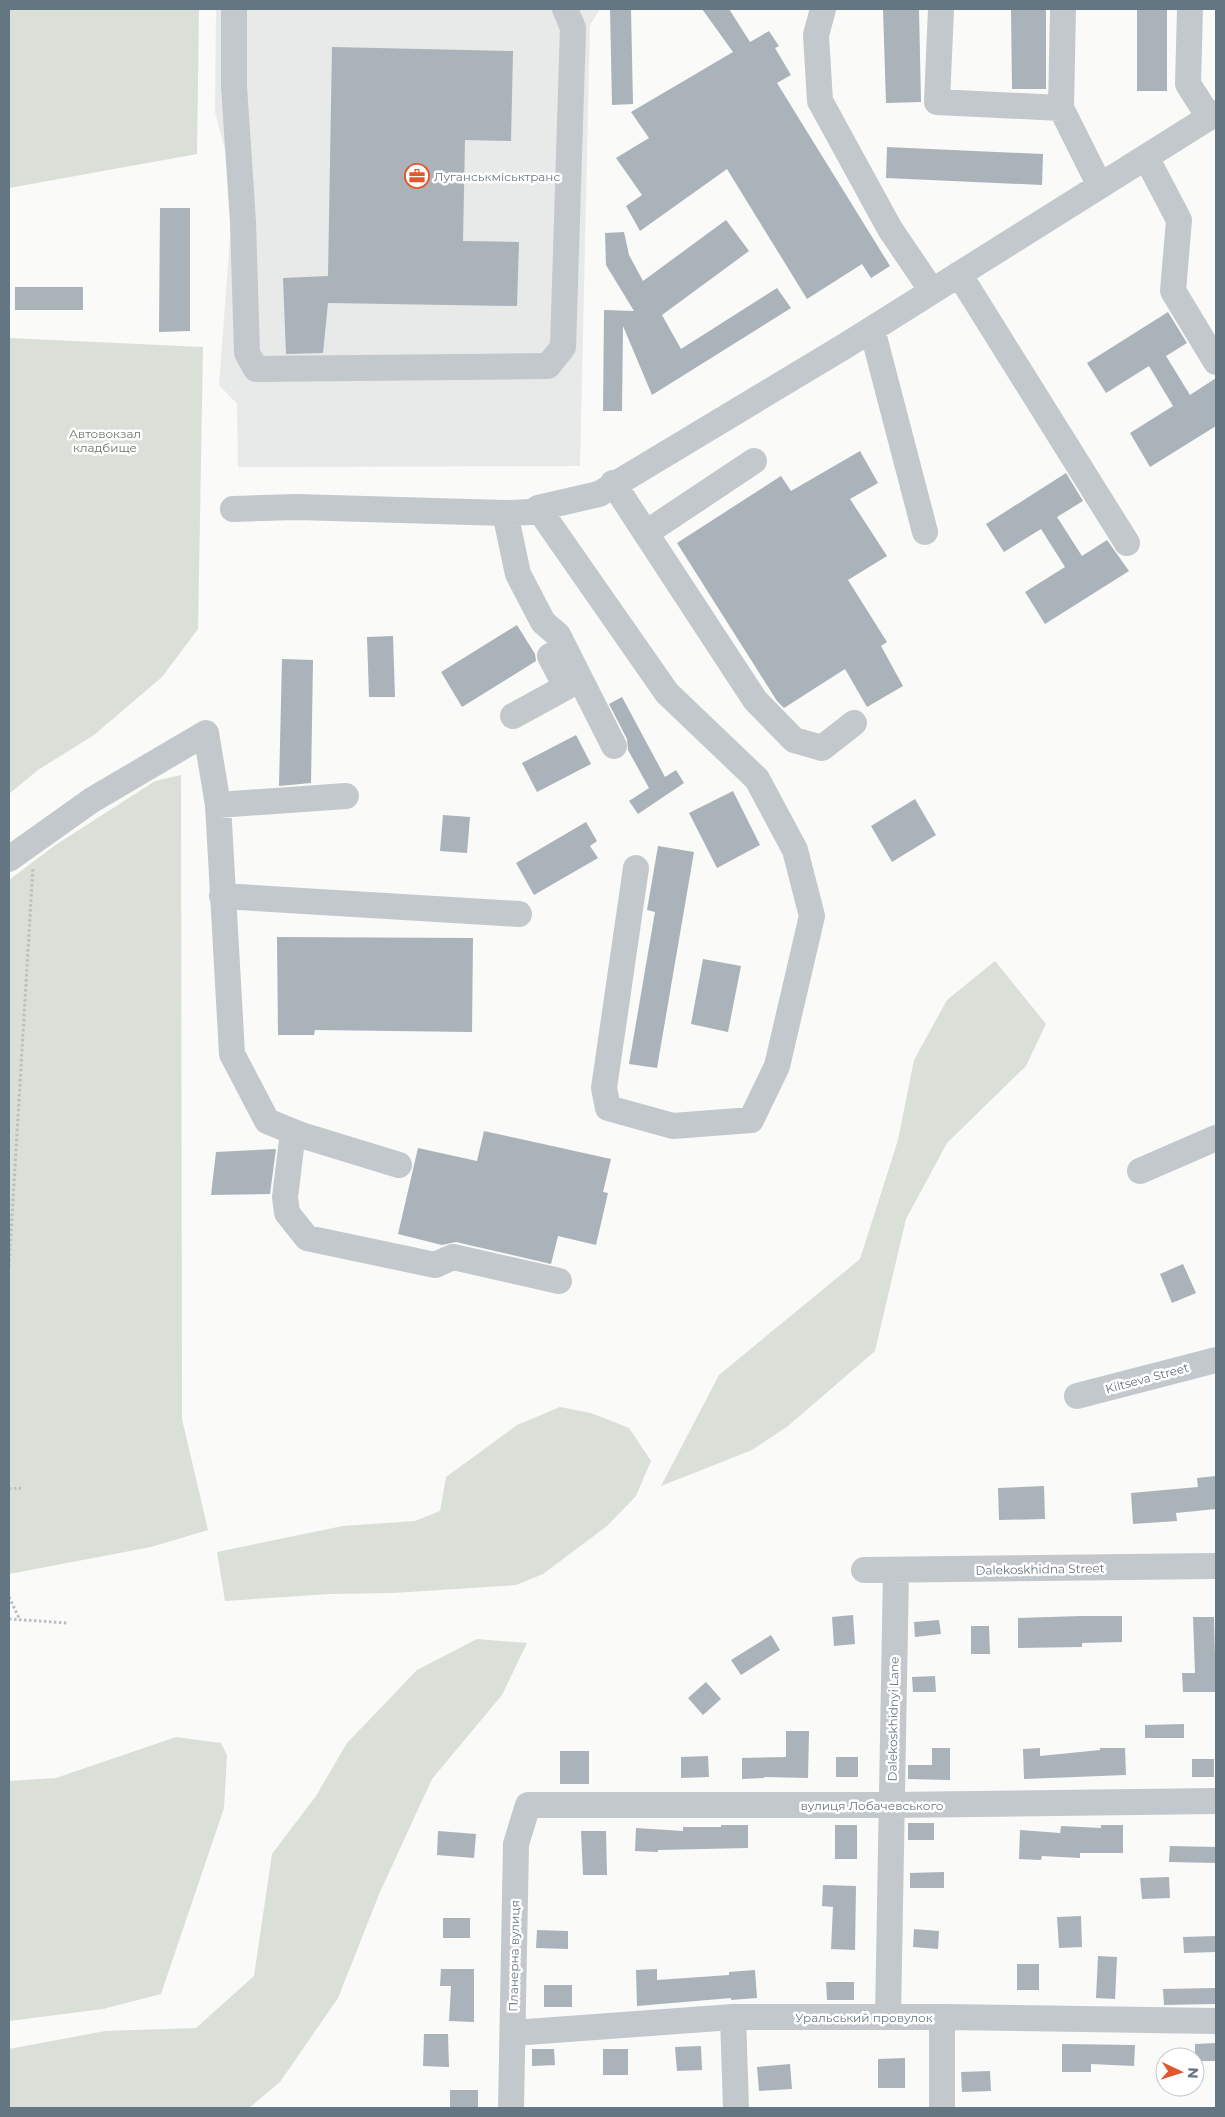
<svg xmlns="http://www.w3.org/2000/svg" width="1225" height="2117" font-family="Montserrat,sans-serif">
  <style>
    .built { fill: #e8e9e9 }
    .green { fill: #dadfd7 }
    .building { fill: #aab3b9 }
    .lines { fill: none; stroke-linecap: round; stroke-linejoin: round }
    .path { stroke: #bbbfc2; stroke-width: 3; stroke-dasharray: 2.5 2.5; stroke-linecap: butt }
    .minor { stroke: #c3c8cc; stroke-width: 26 }
    .labels { text-anchor: middle; dominant-baseline: central; stroke-width: 5; stroke-linejoin: round; paint-order: stroke }
    .poi-label { font-size: 12px; fill: #657683; stroke: #fff; text-anchor: start }
    .park-label { font-size: 12px; fill: #687a64; stroke: #fff }
    .street-label { font-size: 12px; fill: #657683; stroke: #fff }
  </style>
  <rect width="100%" height="100%" fill="#fafaf8"/>
  <path class="built" d="M216,9H600L590,25L580,466L238,467L237,404L219,385L232,212L227,157L215,112Z"/>
  <path class="green" d="M9,9H199L197,154L9,188Z
    M9,338L203,347L198,629L162,677L94,735L38,770L9,794Z
    M181,775L182,1419L208,1530L151,1547L9,1574V880L54,846L155,781Z
    M995,961L1046,1024L1026,1066L947,1143L906,1219L875,1351L788,1426L752,1450L661,1486L719,1375L860,1259L898,1140L914,1060L947,1000Z
    M560,1407L591,1413L629,1428L651,1461L636,1496L607,1526L543,1574L516,1585L393,1593L330,1594L225,1601L217,1552L343,1526L415,1521L440,1511L446,1477L517,1425Z
    M477,1639L527,1643L502,1695L432,1779L380,1892L338,1998L280,2082L249,2108H9V2049L105,2031L196,2028L254,1976L272,1854L316,1796L347,1743L417,1670Z
    M176,1737L221,1743L227,1755L224,1808L161,1994L103,2009L9,2021V1781L56,1778Z"/>
  <path class="building" d="M610,9H631L633,104L612,105Z
    M702,9H729L750,42L769,31L779,46L775,48L791,75L777,83L890,266L871,278L862,264L807,299L727,169L640,231L626,206L642,195L616,158L649,138L631,112L733,52Z
    M883,9H919L921,102L886,103Z
    M1011,9H1046V89H1012Z
    M1137,9H1167V91H1137Z
    M332,47L513,51L511,141L465,140L463,241L519,242L517,306L328,303L323,353L286,354L283,278L328,276Z
    M887,147L1043,154L1042,185L886,178Z
    M160,208H190V331L159,332Z
    M726,220L749,251L662,315L681,349L777,288L791,308L652,395L623,326L622,411H603L604,310L634,311L606,265L605,233L624,232L629,255L643,281Z
    M15,287H83V310H15Z
    M1168,312L1187,343L1166,356L1190,395L1216,378V426L1150,467L1130,433L1173,406L1149,366L1106,393L1087,363Z
    M860,451L878,483L850,499L887,556L848,580L887,642L881,646L903,686L867,707L845,669L784,708L777,701L677,543L781,476L791,491Z
    M1066,473L1083,501L1057,517L1082,556L1107,540L1129,571L1045,624L1025,592L1065,567L1041,529L1004,552L986,524Z
    M517,625L535,654L536,661L462,707L441,672Z
    M393,636L395,697H369L367,637Z
    M282,659L313,660L311,783L279,786Z
    M622,697L665,777L676,770L684,783L638,814L629,801L649,788L628,750L627,739L609,704Z
    M576,735L591,764L537,792L522,763Z
    M733,791L760,845L717,868L689,813Z
    M915,799L936,835L892,862L871,826Z
    M443,815L470,817L467,853L440,851Z
    M586,822L597,841L590,846L598,858L534,895L516,863Z
    M658,846L694,852L657,1068L629,1064L655,912L647,910Z
    M277,937L473,938L472,1032L315,1030L314,1035H278Z
    M703,959L741,966L728,1032L691,1024Z
    M484,1131L611,1159L603,1192L608,1193L596,1245L558,1236L551,1264L456,1242L442,1245L398,1234L418,1148L477,1161Z
    M276,1149L270,1194L211,1195L216,1152Z
    M1183,1264L1196,1293L1172,1303L1160,1274Z
    M1216,1476V1509L1176,1513L1177,1521L1133,1524L1131,1493L1198,1487L1197,1478Z
    M1044,1486L1045,1519L999,1520L998,1488Z
    M853,1615L855,1644L834,1646L832,1617Z
    M1081,1616H1122V1642L1082,1643V1647L1018,1648V1618Z
    M1193,1617H1214L1216,1692H1183L1182,1673H1195Z
    M939,1620L941,1634L915,1637L914,1622Z
    M971,1626H989L990,1654H971Z
    M771,1635L780,1650L741,1675L731,1660Z
    M935,1676L936,1692H913L912,1677Z
    M706,1682L721,1699L703,1715L688,1698Z
    M1184,1724V1738H1145V1725Z
    M786,1731H809L808,1778L764,1777V1778L742,1779V1758L786,1757Z
    M932,1748H950V1780L908,1779V1765H932Z
    M1040,1748V1756L1100,1750V1748H1125L1126,1775L1024,1779L1023,1749Z
    M560,1751H589V1784H560Z
    M708,1756L709,1777L681,1778V1757Z
    M836,1757H858V1777H836Z
    M1192,1759H1214V1777H1192Z
    M908,1823H934V1840H908Z
    M721,1825H748V1848L658,1850V1852L635,1851L636,1828L683,1831V1827H721Z
    M835,1825H857V1859H835Z
    M1101,1825H1123V1853H1080V1858L1042,1856L1041,1860L1019,1859L1020,1830L1060,1833L1061,1826L1101,1828Z
    M438,1831L476,1834L474,1858L437,1855Z
    M581,1831H606L607,1875H583Z
    M1170,1846L1216,1847V1863L1169,1862Z
    M944,1872V1888H910V1873Z
    M1169,1877L1170,1898L1142,1899L1140,1878Z
    M823,1885L856,1886L855,1950L831,1949L833,1907L822,1906Z
    M1081,1916L1082,1947L1059,1948L1057,1917Z
    M443,1918H470V1938H443Z
    M914,1929L939,1931L938,1949L913,1947Z
    M537,1930L568,1931V1949L536,1948Z
    M1216,1936V1952L1184,1953L1183,1937Z
    M1098,1956L1117,1957L1115,1999L1096,1998Z
    M1017,1964H1039V1990H1017Z
    M441,1969H474V2022L449,2021L451,1986H440Z
    M657,1969V1980L729,1975V1972L755,1970L757,1998L731,2000V1998L637,2006L636,1970Z
    M826,1982H854V2000H827Z
    M544,1985H572V2007H544Z
    M1215,1988V2004L1164,2005L1163,1989Z
    M424,2034H448L449,2067L423,2066Z
    M1216,2043V2061H1195V2044Z
    M1062,2044L1135,2045L1134,2066L1091,2064V2072H1062Z
    M701,2046L702,2070L677,2071L675,2047Z
    M532,2049H554L555,2065L532,2066Z
    M603,2049H628V2075H603Z
    M905,2058V2088H878V2059Z
    M790,2064L792,2089L759,2091L757,2067Z
    M990,2071L991,2091L962,2092L961,2072Z
    M450,2090H478V2108H450Z"/>
  <g class="lines">
    <path class="path" d="M9,1266L33,867
      M9,1489L21,1488
      M9,1597L20,1620
      M9,1619L68,1623"/>
    <path class="minor" d="M234,9V86L243,222L247,353L256,369L548,366L563,347L573,28L565,9
      M823,9L816,35L820,101L890,229L932,291
      M941,9L937,102L1061,108
      M1063,9L1061,108L1100,186
      M1190,9L1188,84L1209,117
      M1146,157L1179,220L1173,291L1216,362
      M959,274L1127,543
      M872,329L925,532
      M613,483L755,700L794,740L822,748L854,723
      M538,508L667,693L757,779L795,850L812,916L777,1066L751,1120L673,1126L608,1108L604,1088L636,868
      M233,509L296,507L505,513L532,512L538,508L599,494L845,346L1216,113
      M505,513L518,574L543,622L558,635L614,746
      M646,533L754,461
      M513,716L566,687L550,656
      M218,805L346,796
      M9,859L92,800L206,733L218,805L232,1054L267,1121L301,1135L399,1165
      M222,896L519,914
      M293,1132L285,1197L287,1213L307,1238L435,1265L453,1257L559,1281
      M1140,1171L1216,1138
      M1077,1396L1216,1360
      M864,1570L1216,1566
      M733,2017L736,2108
      M888,2017L896,1571
      M942,2017V2108
      M513,2033L733,2017H942L1216,2021
      M511,2108L516,1844L528,1805H891L1216,1801"/>
  </g>
  <defs>
    <symbol id="office-ring" viewBox="-11 -11 22 22"><circle r="9.5" fill="#fff" stroke="#e4572e" stroke-width="1.5"/><path d="M-6-3h4V-5.5h4V-3h4V5H-6ZM-1-4.5V-3h2v-1.5ZM-6 0V1H6V0Z" fill="#e4572e"/></symbol>
  </defs>
  <g fill-rule="evenodd">
    <use href="#office-ring" x="403" y="162" width="28" height="28"/>
  </g>
  <g class="labels">
    <g class="poi-label">
      <text x="434" y="176">Луганськміськтранс</text>
    </g>
    <g class="park-label">
      <text x="105" y="433">Автовокзал<tspan x="105" dy="14">кладбище</tspan></text>
    </g>
    <g class="street-label">
      <text transform="translate(1147 1378) rotate(-15)">Kiltseva Street</text>
      <text transform="translate(1040 1569) rotate(-1)">Dalekoskhidna Street</text>
      <text transform="translate(893 1719) rotate(-89)">Dalekoskhidnyi Lane</text>
      <text x="872" y="1805">вулиця Лобачевського</text>
      <text transform="translate(514 1956) rotate(-89)">Планерна вулиця</text>
      <text x="864" y="2017">Уральський провулок</text>
    </g>
  </g>
  <rect width="1225" height="2117" fill="none" stroke="#657683" stroke-width="20"/>
  <g transform="translate(1180 2072) rotate(94)"><circle r="24" fill="#ffffff" stroke="#c1c8cd"/>
  <path d="M0-4L9 19L0 12L-9 19Z" fill="#e4572e"/>
  <text y="-8" font-size="14" font-weight="bold" text-anchor="middle" fill="#657683">N</text>
  </g>
</svg>
